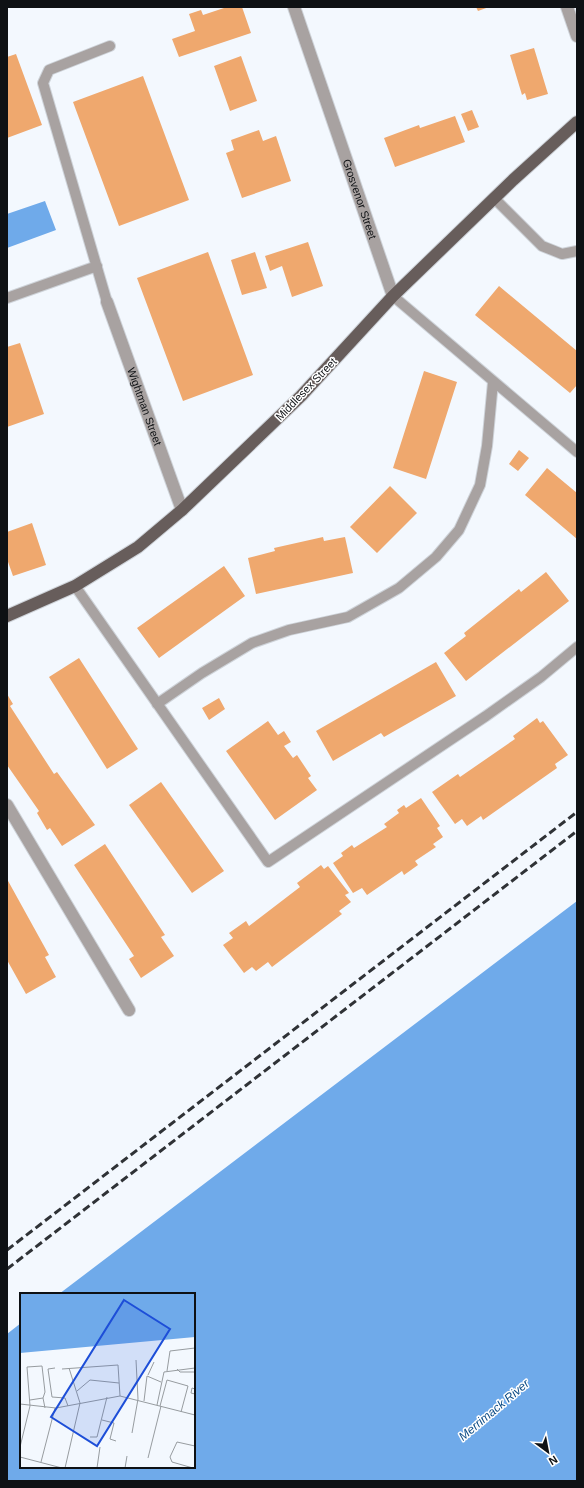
<svg xmlns="http://www.w3.org/2000/svg" width="584" height="1488" font-family="Helvetica,sans-serif">
  <style>
    .water { fill: #6faaea }
    .building { fill: #efa86e }
    .lines { fill: none; stroke-linecap: round; stroke-linejoin: round }
    .lane-casing { stroke: #ced3d9; stroke-width: 12 }
    .street-casing { stroke: #ced3d9; stroke-width: 14 }
    .primary-casing { stroke: #ced3d9; stroke-width: 14 }
    .lane { stroke: #a8a2a1; stroke-width: 10 }
    .street { stroke: #a8a2a1; stroke-width: 12 }
    .primary { stroke: #675d5b; stroke-width: 12 }
    .rail { stroke: #2f3236; stroke-width: 3; stroke-dasharray: 8 4; stroke-linecap: butt }
    .labels { text-anchor: middle; dominant-baseline: central; stroke-width: 3; stroke-linejoin: round; paint-order: stroke }
    .street-label { font-size: 11px; fill: #0e1114; stroke: #fff }
    .water-label { font-size: 12px; font-style: italic; fill: #0c4c86; stroke: #fff }
    .inset-road { fill: none; stroke: #979ca0; stroke-width: 1 }
    .view { fill: #1d4ed8; fill-opacity: 0.15; stroke: #1d4ed8; stroke-width: 2 }
    .inset-edge { fill: none; stroke: #0e1114; stroke-width: 2 }
  </style>
  <rect width="100%" height="100%" fill="#f3f8fe"/>
  <path class="water" d="M45,201L56,230L7,248V214Z
    M577,901V1481H7V1334L21,1323V1467H194V1294H59Z"/>
  <path class="building" d="M227,7H242L251,33L179,57L172,39L195,31L189,14L201,10L203,15Z
    M476,7H489L478,11Z
    M534,48L548,94L527,100L525,93L522,95L510,55Z
    M16,54L42,125L7,138V57Z
    M241,56L257,101L230,111L214,66Z
    M143,76L189,200L119,226L73,102Z
    M472,110L479,127L468,131L461,114Z
    M455,116L465,142L395,167L384,138L419,125L420,128Z
    M259,130L263,141L276,136L291,181L242,198L226,153L234,150L231,140Z
    M308,242L323,286L292,297L282,266L270,271L265,256Z
    M208,252L253,375L183,401L137,278Z
    M255,252L267,288L242,295L231,260Z
    M499,286L577,351V385L570,393L475,315Z
    M20,343L44,414L7,427V347Z
    M424,371L457,382L426,479L393,468Z
    M519,450L529,458L518,471L509,464Z
    M547,468L577,493V539L525,495Z
    M390,486L417,513L377,553L350,527Z
    M32,523L46,565L13,576L7,559V532Z
    M323,537L324,541L345,537L353,573L256,594L248,558L275,551L274,548Z
    M224,566L245,596L159,658L137,628Z
    M546,572L569,601L466,681L444,653L466,636L464,633L519,589L521,592Z
    M79,658L138,749L107,769L49,677Z
    M436,662L456,696L384,737L381,733L333,761L316,731Z
    M7,694L13,704L10,706L54,774L57,772L95,825L62,846L50,828L47,830L37,813L39,811L7,765Z
    M219,698L225,709L209,720L202,708Z
    M537,718L540,723L543,721L568,755L555,764L557,768L483,820L481,816L467,826L462,819L455,824L432,792L458,774L460,777L515,739L513,736Z
    M268,721L278,735L284,731L291,742L284,746L293,758L297,755L311,776L308,778L317,790L275,820L226,751Z
    M161,782L224,871L192,893L129,805Z
    M421,798L440,826L437,828L443,837L433,844L436,847L415,861L418,865L404,875L402,871L367,895L362,888L353,893L333,863L343,856L341,853L352,845L354,848L387,827L384,824L399,813L397,810L404,805L406,808Z
    M105,844L165,935L161,937L174,956L141,978L129,959L134,956L74,865Z
    M321,865L324,869L328,866L349,893L345,895L351,902L339,911L342,914L272,967L268,962L256,971L252,967L244,973L223,945L233,938L229,933L246,921L249,926L300,887L297,883Z
    M7,879L49,955L45,957L56,977L26,994L7,960Z"/>
  <g class="lines">
    <defs>
      <path id="lane" d="M494,198L542,246L562,254L577,251
        M393,296L577,452
        M7,298L97,266
        M107,302L43,83L49,70L110,46
        M75,586L268,862L486,716L541,677L577,647
        M157,704L202,673L252,643L289,630L348,617L399,588L436,557L459,530L480,485L487,446L493,382"/>
      <g id="street">
        <path id="s1" d="M294,7L393,296"/>
        <path d="M567,7L577,36"/>
        <path id="s2" d="M107,302L182,510"/>
        <path d="M7,805L129,1010"/>
      </g>
      <path id="primary" d="M7,616L75,586L138,547L182,510L301,396L393,296L513,180L577,122"/>
    </defs>
    <use href="#lane" class="lane-casing"/>
    <use href="#street" class="street-casing"/>
    <use href="#primary" class="primary-casing"/>
    <use href="#lane" class="lane"/>
    <use href="#street" class="street"/>
    <use href="#primary" class="primary"/>
    <path class="rail" d="M7,1250L577,812
      M7,1269L577,831"/>
  </g>
  <g class="labels">
    <g class="street-label">
      <text stroke="none"><textPath href="#s1" startOffset="203">Grosvenor Street</textPath></text>
      <text transform="translate(306 389) rotate(-46)">Middlesex Street</text>
      <text stroke="none"><textPath href="#s2" startOffset="111">Wightman Street</textPath></text>
    </g>
    <g class="water-label">
      <text transform="translate(494 1410) rotate(-40)">Merrimack River</text>
    </g>
  </g>
  <g transform="translate(20 1293)">
    <rect width="175" height="175" fill="#f3f8fe"/>
    <path d="M0,0H175V44L0,60Z" fill="#6faaea"/>
    <path class="inset-road" d="M35,75L28,76L32,104L45,105L48,113M42,76L98,72L100,103M157,76L160,79H175M147,78L150,58L175,55M128,82L134,69M175,96L172,95L171,100L175,101M57,98L70,87L99,90M10,107L23,105L25,115M124,108L127,83L141,89M0,111L36,115L100,103L175,122M137,112L144,79L175,75M140,113L147,87L168,93L161,119M82,127L94,130L90,146L96,148M112,140L118,106L116,67M70,144H77L87,104M0,154L10,113L7,74L22,73L25,99L23,105M0,164L42,175M128,165L141,113M21,169L35,115M45,175L60,110L49,75M77,175L80,154M105,175L107,163M173,175L152,169L150,164L157,149L175,153"/>
    <path class="view" d="M104,7L150,36L77,153L31,124Z"/>
    <rect width="175" height="175" class="inset-edge"/>
  </g>
  <rect width="584" height="1488" fill="none" stroke="#0e1114" stroke-width="16"/>
  <g transform="translate(548 1452) rotate(148)" stroke="#ffffff" stroke-width="3" paint-order="stroke">
  <path d="M0-3L7 15L0 10L-7 15Z" fill="#0e1114"/>
  <text y="-6" font-size="11" font-weight="bold" text-anchor="middle" fill="#0e1114">N</text>
  </g>
</svg>
